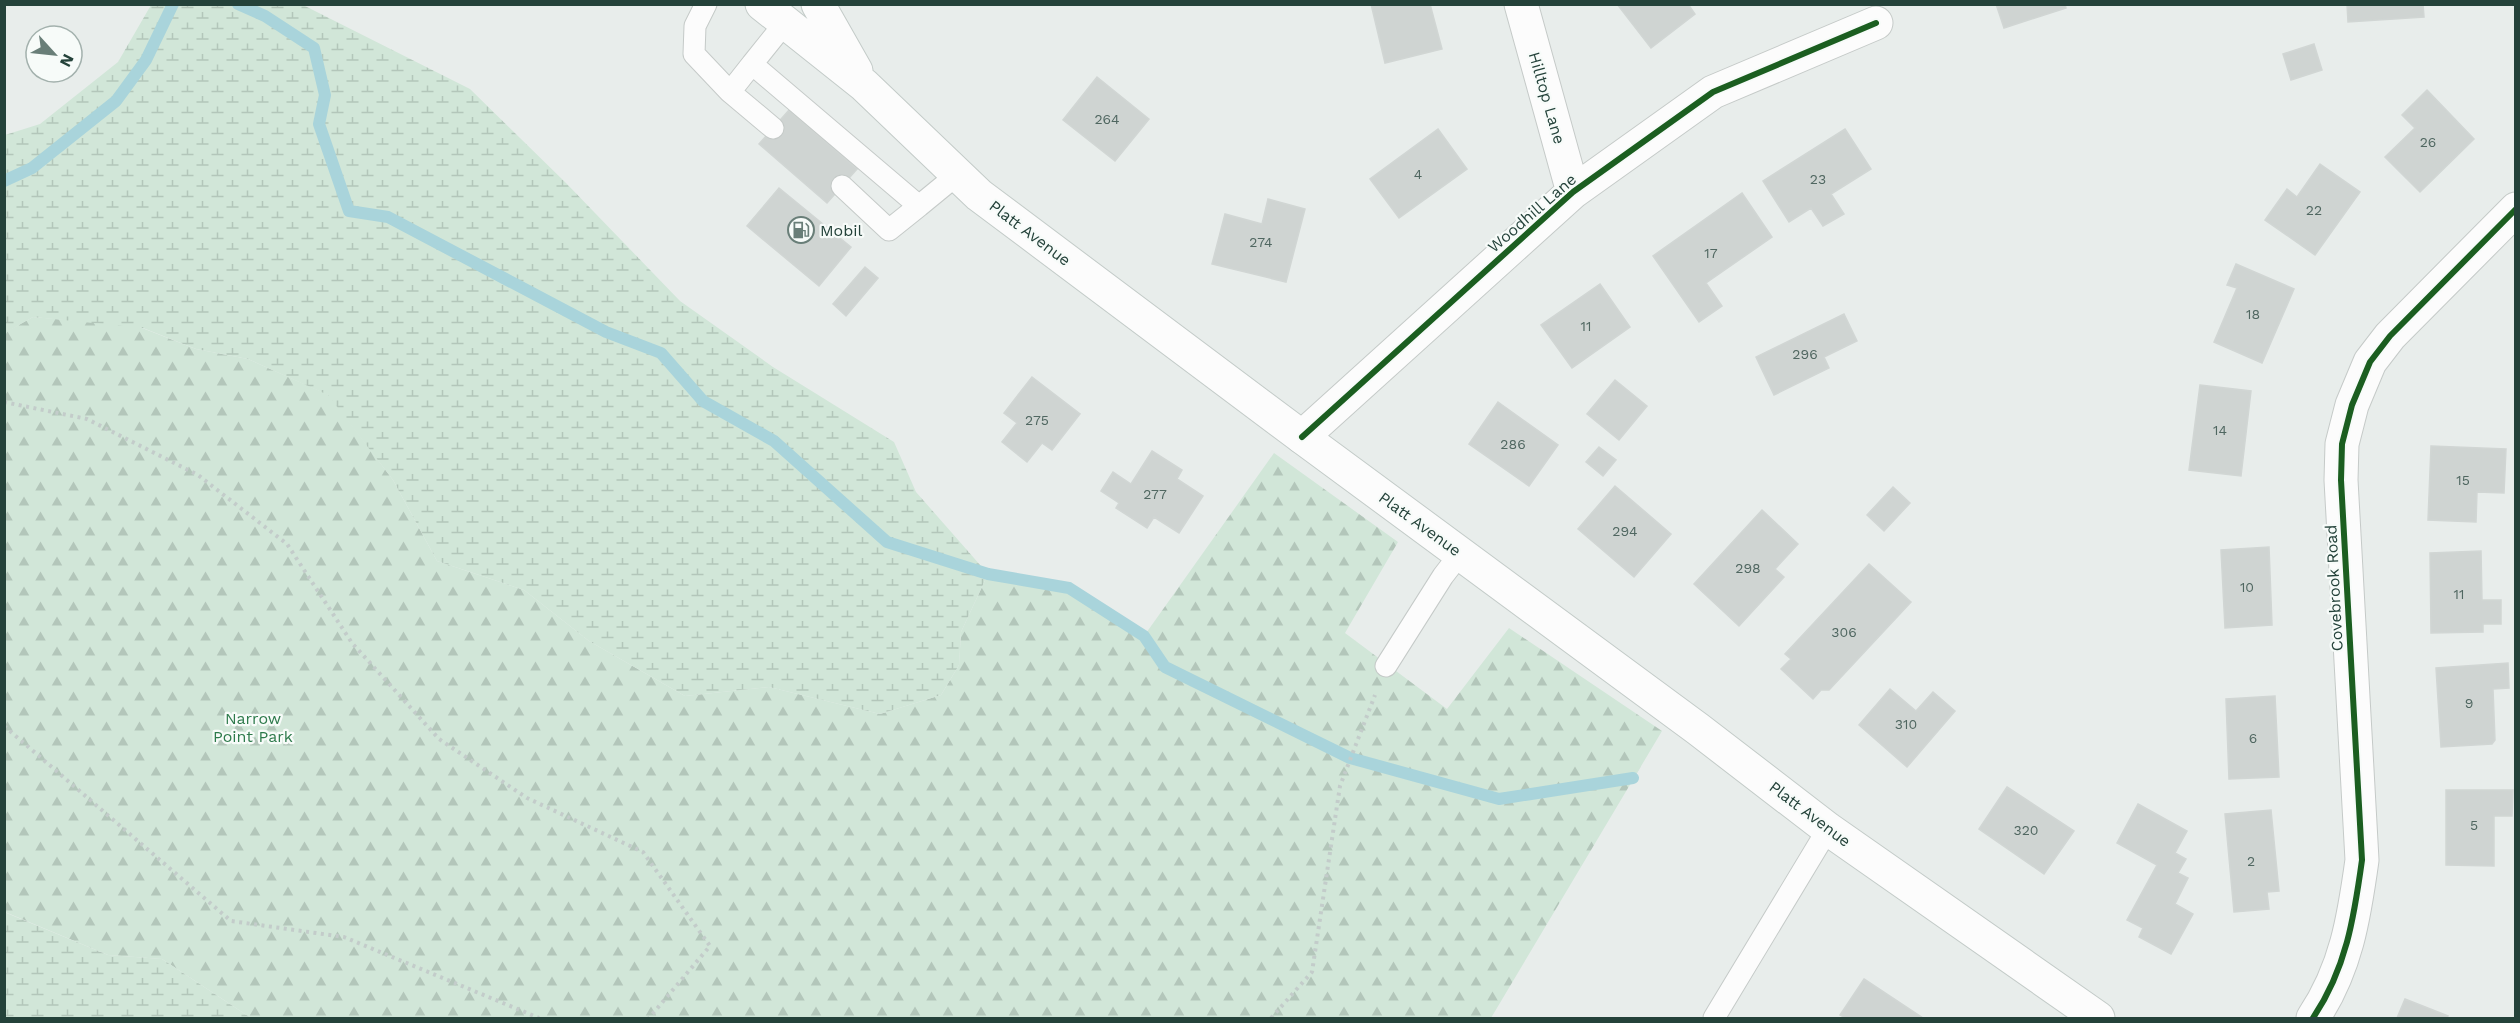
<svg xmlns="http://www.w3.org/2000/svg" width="2520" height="1023" font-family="'Work Sans',sans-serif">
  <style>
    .forest { fill: url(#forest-firs) }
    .wetland { fill: url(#wetland-marsh) }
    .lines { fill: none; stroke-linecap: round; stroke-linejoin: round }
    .stream { stroke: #a9d4db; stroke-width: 12 }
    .building { fill: #cfd4d2; stroke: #d1d6d4; stroke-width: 1.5 }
    .lane-casing { stroke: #c5cac8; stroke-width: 23 }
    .street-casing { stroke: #c5cac8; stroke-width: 35 }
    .secondary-casing { stroke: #c3cbc8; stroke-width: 35 }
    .path { stroke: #c3ccca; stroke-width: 4; stroke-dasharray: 3 4.5; stroke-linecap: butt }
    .lane { stroke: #fcfcfc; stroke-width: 21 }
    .street { stroke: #fcfcfc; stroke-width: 33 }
    .secondary { stroke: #fcfcfc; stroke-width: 33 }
    .cycleway-casing { stroke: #f7fbf9; stroke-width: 10 }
    .cycleway { stroke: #1b5e20; stroke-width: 6 }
    .labels { text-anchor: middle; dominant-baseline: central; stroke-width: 4.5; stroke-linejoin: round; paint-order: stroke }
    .number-label { font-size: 14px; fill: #506761 }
    .street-label { font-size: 16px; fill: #24423a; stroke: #f7fbf9 }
    .poi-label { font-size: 16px; fill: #24423a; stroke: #f7fbf9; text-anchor: start }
    .park-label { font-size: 16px; fill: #2d7a4b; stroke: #f7fbf9 }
  </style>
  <defs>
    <pattern id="forest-firs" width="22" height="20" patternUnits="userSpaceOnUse" patternTransform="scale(1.5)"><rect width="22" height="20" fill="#d1e6d8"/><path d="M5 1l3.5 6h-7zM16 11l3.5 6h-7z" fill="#b3c6ba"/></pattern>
    <pattern id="wetland-marsh" width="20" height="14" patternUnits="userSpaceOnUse" patternTransform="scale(1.5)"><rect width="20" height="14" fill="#d1e6d8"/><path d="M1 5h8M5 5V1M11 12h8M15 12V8" fill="none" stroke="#b3c6ba"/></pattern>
  </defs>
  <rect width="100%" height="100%" fill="#e8edeb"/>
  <path class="forest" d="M33,317L137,326L196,349L248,359L329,395L393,480L437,561L524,590L589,641L685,696L769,687L880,714L941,695L959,665L961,632L988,574L1069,588L1144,636L1274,453L1398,542L1345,633L1447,709L1509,628L1662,731L1491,1018H251L162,959L108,955L5,912L4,333Z"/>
  <path class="wetland" d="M151,5H303L470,89L566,183L680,301L773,367L894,442L916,492L988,574L961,632L959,665L941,695L880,714L769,687L685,696L589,641L524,590L437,561L393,480L328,395L248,359L196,349L143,328L33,317L5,333V135L40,124L118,62Z
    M4,912L108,955L162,959L251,1018H5Z"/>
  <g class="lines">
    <path class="stream" d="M238,4L265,16L314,48L325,95L319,124L349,211L388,217L606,332L661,353L703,401L774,441L887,542L988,574L1069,588L1144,636L1165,667L1350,758L1499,799L1633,778
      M4,181L32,168L116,101L146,60L173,4"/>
  </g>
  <path class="building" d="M1371,4H1430L1442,49L1385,63Z
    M1617,4H1688L1695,14L1651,48Z
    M1996,4H2065L2066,8L2004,28Z
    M2347,4H2423L2424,17L2348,22Z
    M2314,44L2322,70L2291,80L2283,54Z
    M1097,77L1149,119L1115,161L1063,120Z
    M2427,90L2474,139L2420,192L2385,157L2415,128L2402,115Z
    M789,110L857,169L827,203L759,144Z
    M1438,129L1467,169L1399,218L1370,179Z
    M1845,129L1871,169L1831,194L1844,214L1823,226L1811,208L1789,222L1763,181Z
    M2320,164L2360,192L2315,255L2265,220L2287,189L2297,197Z
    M779,188L851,247L819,286L747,226Z
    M1742,193L1772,237L1706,283L1722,306L1699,322L1653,256Z
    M1268,199L1305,209L1286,282L1212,264L1225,214L1262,224Z
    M2236,264L2294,289L2262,363L2214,342L2237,288L2227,285Z
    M865,267L878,278L846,316L833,304Z
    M1600,284L1630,327L1572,368L1541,325Z
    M1844,314L1857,341L1824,357L1829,368L1774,395L1756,357Z
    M1032,377L1080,414L1052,450L1042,443L1027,462L1002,442L1017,423L1004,413Z
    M1615,380L1647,406L1619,440L1587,414Z
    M2200,385L2251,391L2241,476L2189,470Z
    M1498,402L1558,445L1529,486L1469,444Z
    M2431,446L2506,449L2504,493L2477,492L2476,522L2428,520Z
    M1599,447L1616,460L1603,476L1586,462Z
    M1152,451L1182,470L1177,479L1203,496L1179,533L1154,517L1147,528L1116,508L1119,503L1101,491L1113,472L1131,484Z
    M1615,486L1671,534L1634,577L1578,529Z
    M1893,487L1910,503L1884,531L1867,515Z
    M1762,510L1798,544L1775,569L1784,577L1739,626L1694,584Z
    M2269,547L2272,625L2225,628L2221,550Z
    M2481,551L2482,600H2501V624H2483V632L2431,633L2430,553Z
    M1869,564L1911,602L1829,690H1821L1813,699L1781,669L1791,659L1785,654Z
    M2508,663L2509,688L2493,689L2495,740L2492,744L2441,747L2436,668Z
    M1890,689L1916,711L1933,692L1955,711L1907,767L1859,725Z
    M2275,696L2279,777L2229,779L2226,699Z
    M2007,787L2074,831L2044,874L1979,829Z
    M2446,790H2513L2512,816H2494V866L2446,865Z
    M2138,804L2187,831L2175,853L2186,859L2178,873L2188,878L2175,904L2193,914L2171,954L2139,937L2143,928L2127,920L2157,865L2117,843Z
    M2271,810L2279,891L2267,892L2269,909L2234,912L2225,814Z
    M1864,979L1923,1018H1846L1840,1015Z
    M2405,999L2448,1016L2447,1018H2397Z"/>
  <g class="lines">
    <defs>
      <path id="lane" d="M706,4L695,26L694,54L730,92
        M785,23L752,64L919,206L958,174
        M752,64L730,92L773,128
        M842,186L889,230L919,206
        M1386,666L1443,576L1460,554
        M1714,1018L1828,829"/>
      <path id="street" d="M1521,4L1573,192
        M1302,437L1573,192L1713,92L1876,23
        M2313,1018C2346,969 2354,918 2362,860L2341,480L2342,444L2352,405L2370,362L2390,336L2516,209"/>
      <path id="secondary" d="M762,4L864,85L979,195L1302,437L1698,729L1828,829L2098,1018
        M818,4L856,71"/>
    </defs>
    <use href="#lane" class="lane-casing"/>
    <use href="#street" class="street-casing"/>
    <use href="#secondary" class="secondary-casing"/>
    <path class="path" d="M4,402L87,419L198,475L287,544L352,643L439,739L527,798L643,852L710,946L649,1018
      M4,726L231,921L344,937L539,1018
      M1271,1018L1312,972L1340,786L1375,695"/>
    <use href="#lane" class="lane"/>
    <use href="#street" class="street"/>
    <use href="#secondary" class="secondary"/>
    <defs>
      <path id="cycleway" d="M1302,437L1573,192L1713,92L1876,23
        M2313,1018C2346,969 2354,918 2362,860L2341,480L2342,444L2352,405L2370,362L2390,336L2516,209"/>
    </defs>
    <use href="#cycleway" class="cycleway-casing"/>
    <use href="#cycleway" class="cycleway"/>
  </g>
  <defs>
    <symbol id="fuel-ring" viewBox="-11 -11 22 22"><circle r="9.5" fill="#f7fbf9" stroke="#697e78" stroke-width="1.5"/><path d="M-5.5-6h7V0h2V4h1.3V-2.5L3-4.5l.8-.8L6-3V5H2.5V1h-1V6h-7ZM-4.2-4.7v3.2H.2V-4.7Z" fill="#697e78"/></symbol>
  </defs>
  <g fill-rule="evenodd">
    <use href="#fuel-ring" x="786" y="215" width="30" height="30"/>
  </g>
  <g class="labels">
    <g class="number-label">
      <text x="1107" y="119">264</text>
      <text x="2428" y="142">26</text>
      <text x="1418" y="174">4</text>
      <text x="1818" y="179">23</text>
      <text x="2314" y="210">22</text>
      <text x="1261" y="242">274</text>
      <text x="1711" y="253">17</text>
      <text x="2253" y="314">18</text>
      <text x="1586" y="326">11</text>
      <text x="1805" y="354">296</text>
      <text x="1037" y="420">275</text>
      <text x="2220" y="430">14</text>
      <text x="1513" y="444">286</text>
      <text x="2463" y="480">15</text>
      <text x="1155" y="494">277</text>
      <text x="1625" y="531">294</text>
      <text x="1748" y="568">298</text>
      <text x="2247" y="587">10</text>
      <text x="2459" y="594">11</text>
      <text x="1844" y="632">306</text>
      <text x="2469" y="703">9</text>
      <text x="1906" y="724">310</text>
      <text x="2253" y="738">6</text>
      <text x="2474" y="825">5</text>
      <text x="2026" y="830">320</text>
      <text x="2251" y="861">2</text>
    </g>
    <g class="street-label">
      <text transform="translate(1547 98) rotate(74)">Hilltop Lane</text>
      <text transform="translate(1532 213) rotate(-41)">Woodhill Lane</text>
      <text transform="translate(1030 233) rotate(37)">Platt Avenue</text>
      <text transform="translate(1420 524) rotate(36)">Platt Avenue</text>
      <text transform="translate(2334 588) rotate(-93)">Covebrook Road</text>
      <text transform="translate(1810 814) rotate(37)">Platt Avenue</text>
    </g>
    <g class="poi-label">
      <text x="820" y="230">Mobil</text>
    </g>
    <g class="park-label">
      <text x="253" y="718">Narrow<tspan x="253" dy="18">Point Park</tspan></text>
    </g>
  </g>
  <rect width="2520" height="1023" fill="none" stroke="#24423a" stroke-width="12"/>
  <g transform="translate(54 54) rotate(117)"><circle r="28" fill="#f7fbf9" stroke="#a3b1ad" stroke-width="1.5"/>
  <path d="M0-4.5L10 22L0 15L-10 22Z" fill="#697e78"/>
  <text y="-9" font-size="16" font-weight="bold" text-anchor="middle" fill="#24423a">N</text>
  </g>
</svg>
